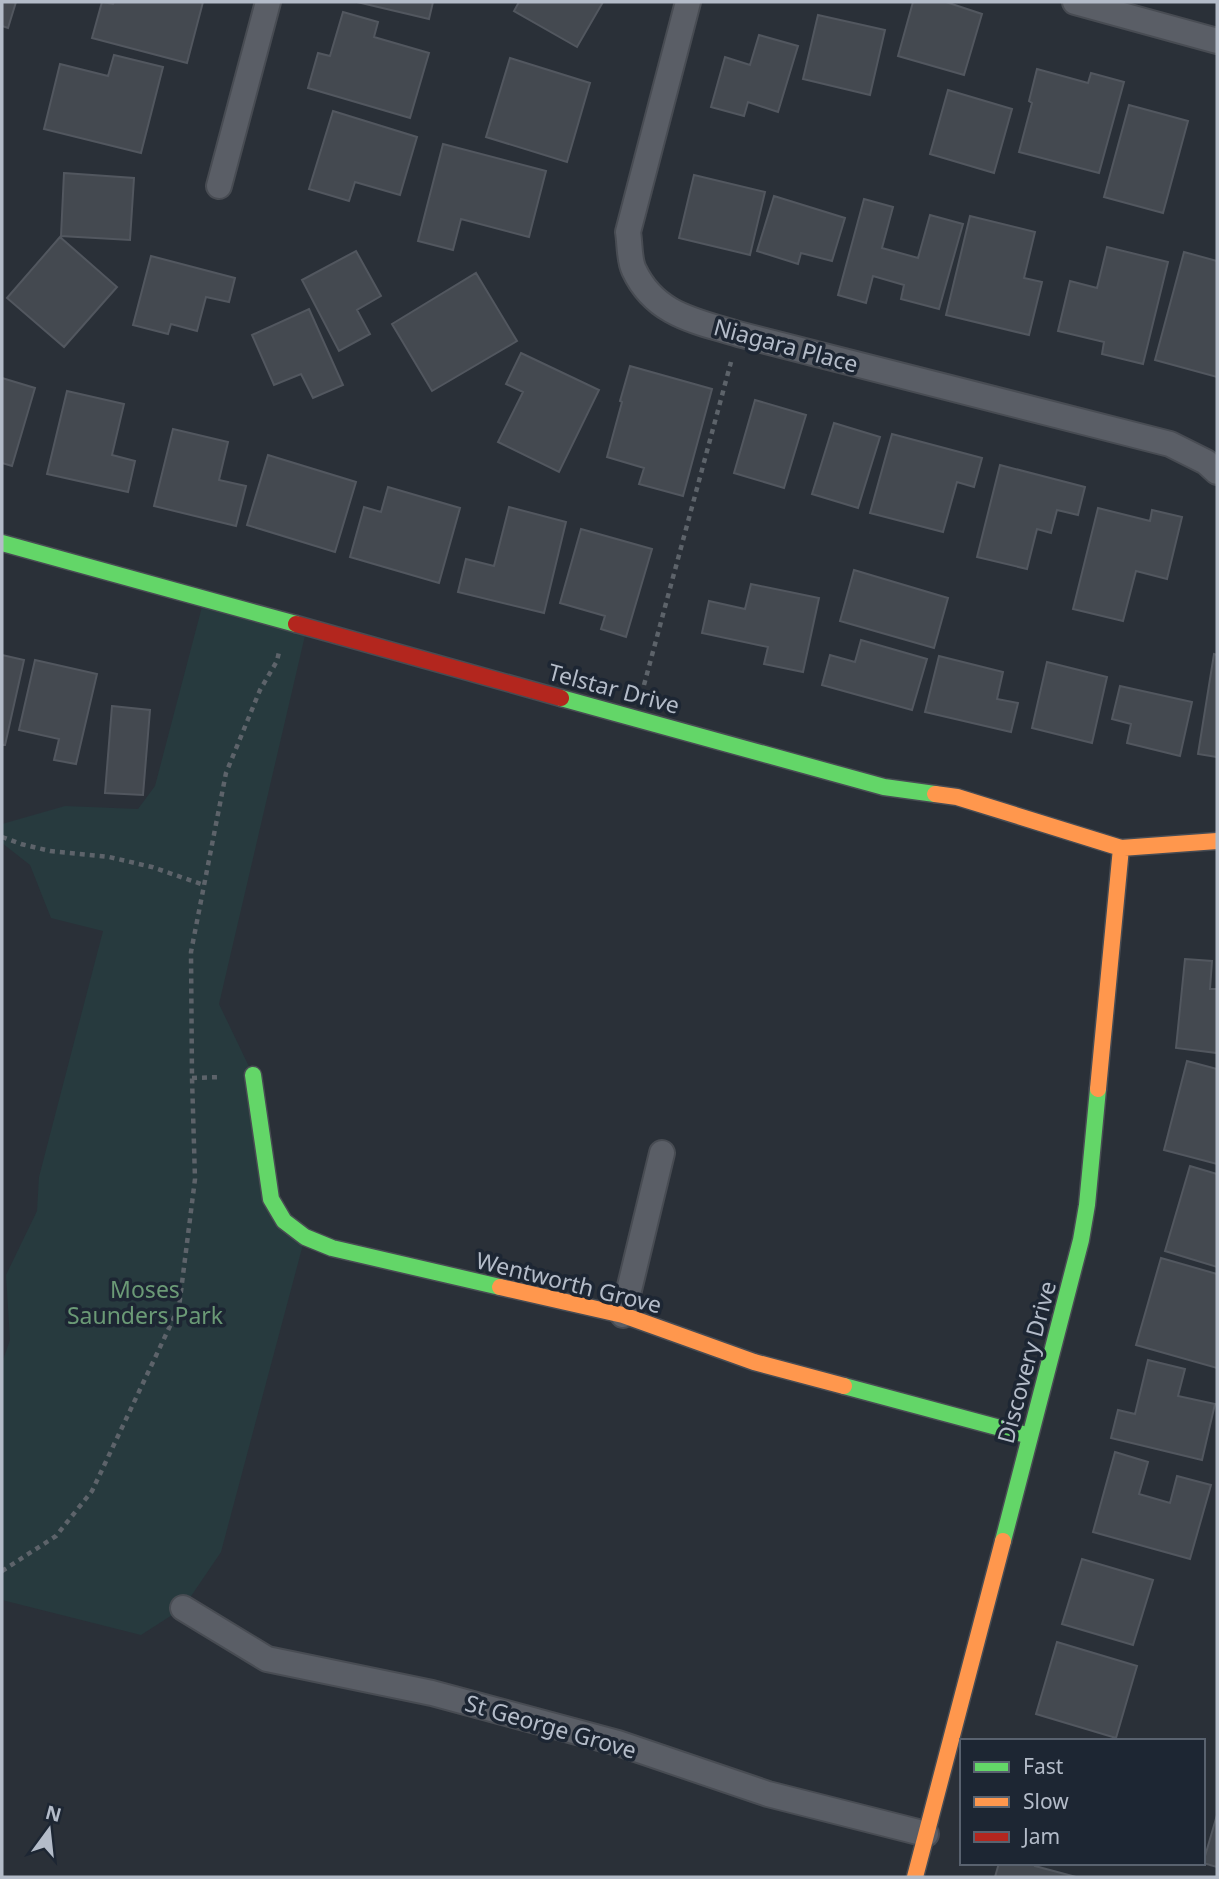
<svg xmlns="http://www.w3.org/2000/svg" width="1219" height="1879" font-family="'Noto Sans',sans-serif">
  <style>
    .green { fill: #273a3e }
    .building { fill: #444950; stroke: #52575f; stroke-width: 2 }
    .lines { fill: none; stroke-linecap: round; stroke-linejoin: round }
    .street-casing { stroke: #484c53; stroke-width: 28 }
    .fast-casing { stroke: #484c53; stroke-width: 19 }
    .slow-casing { stroke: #484c53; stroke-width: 19 }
    .jam-casing { stroke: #484c53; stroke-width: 19 }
    .path { stroke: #5d636a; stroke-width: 4.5; stroke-dasharray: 5 5; stroke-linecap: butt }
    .street { stroke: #5a5e66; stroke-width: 24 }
    .fast { stroke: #63d668; stroke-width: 16 }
    .slow { stroke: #ff974d; stroke-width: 16 }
    .jam { stroke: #b3261e; stroke-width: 16 }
    .labels { text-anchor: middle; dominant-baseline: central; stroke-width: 7; stroke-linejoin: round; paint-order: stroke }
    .street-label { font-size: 23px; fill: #b4bcc9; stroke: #1d2633 }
    .park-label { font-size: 23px; fill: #6b9a76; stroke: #1d2633 }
  </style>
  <rect width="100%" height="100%" fill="#2a3038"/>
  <path class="green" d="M204,599L307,627L219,1004L253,1075L271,1199L305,1237L221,1552L183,1608L141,1635L2,1600V1363L10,1340L6,1275L37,1211L39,1177L103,931L51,918L30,865L2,843V824L65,806L138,809L155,786Z"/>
  <path class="building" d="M2,2H16L8,28L2,26Z
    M102,2L113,4L114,2H203L187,63L92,38Z
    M357,2H433L429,19Z
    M519,2H603L577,47L514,11Z
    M913,2H946L982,14L964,75L898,56Z
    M343,12L378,22L374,37L429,53L410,118L308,88L318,53L330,56Z
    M818,15L885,30L870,95L803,79Z
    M759,35L798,46L778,112L748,102L744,116L711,107L725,57L750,65Z
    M114,55L163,67L141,153L44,129L60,64L108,76Z
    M510,58L590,83L567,162L486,137Z
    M1037,69L1088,83L1091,73L1124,82L1099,173L1019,152L1032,103L1029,101Z
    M948,90L1012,109L994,173L930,154Z
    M1129,105L1188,121L1163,213L1104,197Z
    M333,111L417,137L400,195L355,182L349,201L309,189Z
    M443,144L546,171L529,237L461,219L453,250L418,241Z
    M64,173L134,178L130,240L61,236Z
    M694,175L765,192L750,255L679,238Z
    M774,196L845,218L832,261L801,253L798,264L757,251Z
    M864,199L893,207L882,248L918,258L930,215L963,224L939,309L901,299L904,285L873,276L866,303L838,295Z
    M970,216L1035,232L1024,278L1042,282L1029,335L946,315Z
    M60,237L117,287L64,347L7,298Z
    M1107,247L1168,262L1143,364L1102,354L1104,342L1058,331L1070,281L1097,288Z
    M356,251L381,296L357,310L370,334L339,351L302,280Z
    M1184,252L1217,261V377L1155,360Z
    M151,256L235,278L229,302L206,297L197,331L171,324L168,334L133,325Z
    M476,273L517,341L432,391L392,324Z
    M309,309L343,385L313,398L301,374L274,385L252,335Z
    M521,353L599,390L559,472L498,442L523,392L506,384Z
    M630,366L712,389L683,496L639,484L644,468L607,457L622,402L620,401Z
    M2,378L35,388L12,466L2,463Z
    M67,391L124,404L112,455L135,461L128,492L47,474Z
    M755,400L806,415L784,488L734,473Z
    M834,423L880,437L858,508L812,494Z
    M173,429L228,442L219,480L246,486L236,526L154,506Z
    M892,434L982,458L974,487L957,482L943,532L870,513Z
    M268,455L356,482L335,552L247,525Z
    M1000,465L1085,487L1078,515L1057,510L1051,533L1037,529L1027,569L977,557Z
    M388,487L460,508L439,583L350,557L364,507L381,512Z
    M509,507L566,522L544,613L458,592L466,559L494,566Z
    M1098,508L1150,521L1152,510L1182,517L1167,579L1136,571L1123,621L1073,609Z
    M581,529L652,549L626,637L601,629L605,616L560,603Z
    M854,570L948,598L934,648L840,621Z
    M751,584L819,598L803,672L764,664L768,647L702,633L709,601L745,609Z
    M861,640L927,659L912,710L822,685L830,655L855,662Z
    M1214,654L1217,655V757L1198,754Z
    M2,655L24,660L5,745H2Z
    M939,656L1003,672L997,699L1018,703L1011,732L925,712Z
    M35,660L97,674L76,764L54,760L59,739L19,730Z
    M1047,662L1107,677L1092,743L1032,728Z
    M1120,686L1192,702L1180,756L1127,743L1131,724L1112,719Z
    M112,706L150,710L143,795L105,793Z
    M1185,959L1212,961L1210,989H1217V1053L1176,1048Z
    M1187,1061L1217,1069V1164L1164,1150Z
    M1190,1166L1217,1174V1267L1165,1251Z
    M1161,1258L1217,1274V1368L1136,1345Z
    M1148,1360L1185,1369L1178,1396L1215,1404L1202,1460L1111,1438L1118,1410L1135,1414Z
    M1115,1452L1148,1462L1139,1494L1170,1503L1177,1476L1211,1485L1190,1559L1093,1532Z
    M1082,1559L1153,1580L1133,1645L1062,1624Z
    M1057,1642L1137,1666L1116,1738L1036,1714Z
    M1217,1815V1867L1203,1863Z
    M999,1863H1036L1035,1866L1076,1877H995Z"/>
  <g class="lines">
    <defs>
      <path id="street" d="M688,2L628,232C630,244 629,260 634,270C655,315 696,321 738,334L1170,444L1206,462L1217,472
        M1075,2L1217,41
        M219,186L268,2
        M623,1315L662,1153
        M183,1608L267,1659L432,1693L618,1743L768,1794L926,1834"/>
      <path id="fast" d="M2,543L296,624
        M561,698L884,787L935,794
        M253,1075L271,1199L284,1221L305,1237L332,1248L500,1287
        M844,1386L1030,1436
        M1003,1541L1081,1240L1087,1205L1098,1089"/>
      <path id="slow" d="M935,794L957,797L1121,848L1217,841
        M1098,1089L1121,848
        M500,1287L623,1315L754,1362L844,1386
        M915,1877L1003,1541"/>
      <path id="jam" d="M296,624L561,698"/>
    </defs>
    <use href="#street" class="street-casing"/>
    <use href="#fast" class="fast-casing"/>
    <use href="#slow" class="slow-casing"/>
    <use href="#jam" class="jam-casing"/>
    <path class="path" d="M644,685L731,362
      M2,837L21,844L50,851L109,857L152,867L204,885
      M192,1078L221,1077
      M2,1571L56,1536L92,1491L179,1307L195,1179L192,1078L191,952L226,773L260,690L277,661L279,652"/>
    <use href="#street" class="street"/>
    <use href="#fast" class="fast"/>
    <use href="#slow" class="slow"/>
    <use href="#jam" class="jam"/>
  </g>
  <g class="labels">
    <g class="street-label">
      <text transform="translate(786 345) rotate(15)">Niagara Place</text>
      <text transform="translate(614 688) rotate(15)">Telstar Drive</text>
      <text transform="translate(569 1282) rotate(14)">Wentworth Grove</text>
      <text transform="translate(1026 1362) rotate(-75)">Discovery Drive</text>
      <text transform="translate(551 1726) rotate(16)">St George Grove</text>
    </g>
    <g class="park-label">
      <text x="145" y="1289">Moses<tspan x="145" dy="26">Saunders Park</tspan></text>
    </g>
  </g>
  <rect width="1219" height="1879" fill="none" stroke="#b4bcc9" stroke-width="7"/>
  <rect x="960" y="1739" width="245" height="126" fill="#1d2633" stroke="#59626f" stroke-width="2"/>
  <rect x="974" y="1762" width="35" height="10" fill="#63d668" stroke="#59626f" stroke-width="2"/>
  <text x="1023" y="1774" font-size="21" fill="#b4bcc9">Fast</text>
  <rect x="974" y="1797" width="35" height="10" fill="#ff974d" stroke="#59626f" stroke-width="2"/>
  <text x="1023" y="1809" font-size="21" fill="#b4bcc9">Slow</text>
  <rect x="974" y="1832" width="35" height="10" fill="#b3261e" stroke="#59626f" stroke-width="2"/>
  <text x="1023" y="1844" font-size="21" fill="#b4bcc9">Jam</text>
  <g transform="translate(49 1830) rotate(15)" stroke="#1d2633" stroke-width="5" paint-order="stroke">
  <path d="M0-5L12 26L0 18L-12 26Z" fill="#b4bcc9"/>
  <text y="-10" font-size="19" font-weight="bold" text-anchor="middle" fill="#b4bcc9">N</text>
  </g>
</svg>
